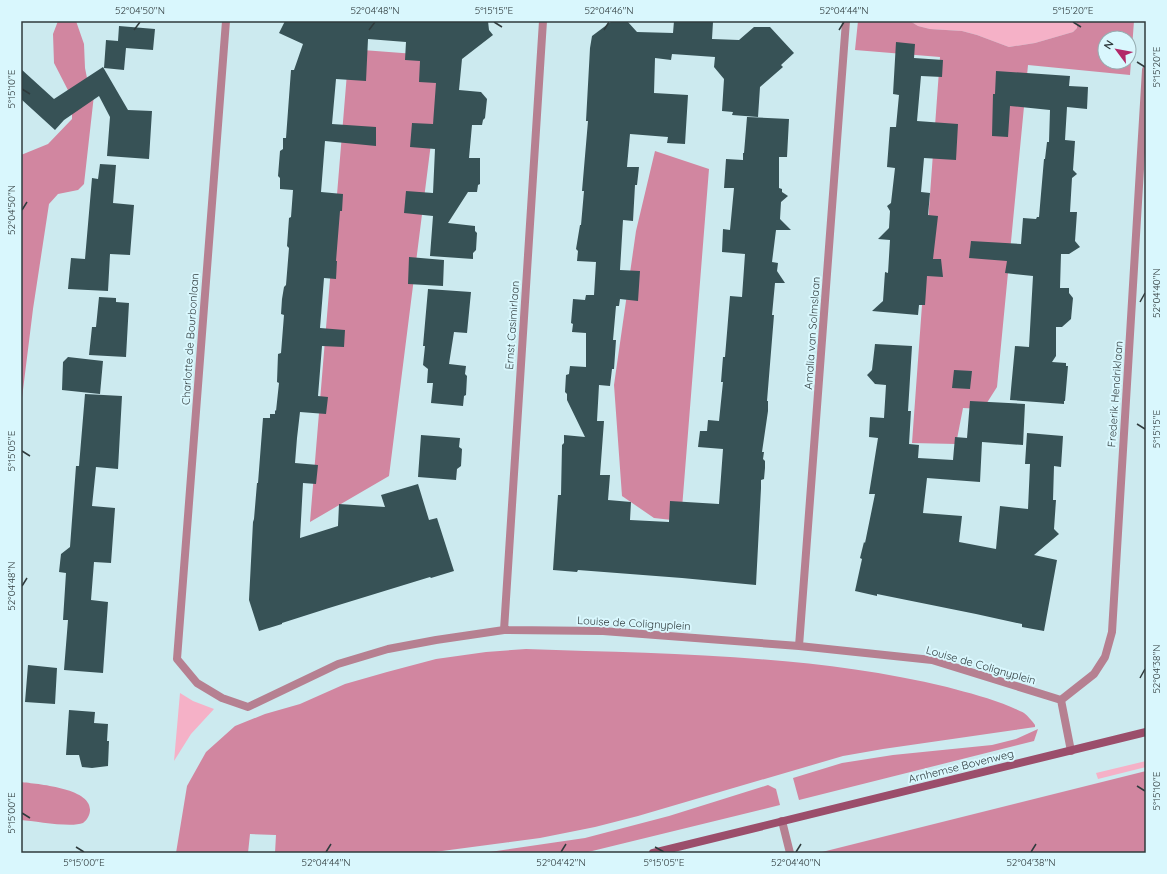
<svg xmlns="http://www.w3.org/2000/svg" width="1167" height="874" font-family="Quicksand,sans-serif">
  <style>
    .green { fill: #f5b1c7 }
    .forest { fill: #d186a0; fill-rule: evenodd }
    .building { fill: #375256 }
    .lines { fill: none; stroke-linecap: round; stroke-linejoin: round }
    .street { stroke: #b68091; stroke-width: 8 }
    .secondary { stroke: #9b4e6b; stroke-width: 8 }
    .ticks { fill: none; stroke: #2f3b3d; stroke-width: 1.5 }
    .labels { text-anchor: middle; dominant-baseline: central; stroke-width: 4; stroke-linejoin: round; paint-order: stroke }
    .street-label { font-size: 11px; fill: #2f3b3d; stroke: #d9f7fd }
    .neatline { fill: none; stroke: #2f3b3d; stroke-width: 1.5 }
    .ticks-label { font-size: 10px; text-anchor: middle; fill: #2f3b3d }
  </style>
  <rect width="100%" height="100%" fill="#cceaef"/>
  <path class="green" d="M910,21H1077V28L1073,32L1035,43L1009,47L977,35L962,31L930,29L918,26Z
    M180,693L193,701L214,709L191,734L174,761Z
    M1146,761V767L1098,779L1096,773Z"/>
  <path class="forest" d="M58,21H76L84,44L85,68L87,78L94,95L84,184L78,190L58,194L49,204L33,309L21,406V155L48,144L72,119V98L54,63L53,34Z
    M858,21H910L918,26L930,29L962,31L977,35L1009,47L1035,43L1073,32L1077,28V21H1134L1130,75L1028,65L997,387L983,409L963,408L956,444L912,443L940,57L855,50ZM1105,38H1129V62H1105Z
    M349,49L442,56L389,476L310,522Z
    M655,151L709,169L681,521L654,518L622,496L614,385L636,231Z
    M526,649C667,654 810,654 947,687C969,693 990,698 1011,707C1015,709 1021,711 1024,713C1028,716 1032,721 1035,725V727L883,749L843,756L638,816L595,827L540,838L427,853H275L276,835L250,834L248,853H176L187,786L206,752L235,726L265,714L300,704L345,684L387,672L436,659L486,652Z
    M1038,729L1034,741L799,800L793,778L842,763L893,755L992,745L1016,739Z
    M1146,771V853H818Z
    M21,782C37,784 91,788 90,810C90,815 87,820 83,823C71,828 35,821 21,820Z
    M768,785L776,789L780,805L584,853H483L585,838L669,816Z"/>
  <path class="building" d="M285,21H488L489,30L493,35L462,59L459,90L481,92L487,99L485,118L483,120L482,125H472L469,158H480V184L478,185L477,192H468L448,223L475,226V231L477,233L476,250L473,253V259L430,256L433,216L404,213L406,191L433,193L435,149L410,147L412,123L433,124L436,83L419,82L420,61L405,60L406,42L368,39L366,81L336,79L332,124L376,127V146L325,141L321,192L343,194L342,211H340L336,261H337L336,279L324,278L320,328L345,330L344,347L322,346L318,396L328,397L326,414L300,412L297,438L295,463L318,465L316,484L303,483L300,538L338,526L339,504L385,507L381,495L418,484L429,520L437,518L454,571L431,578L430,577L329,608L282,623V624L259,631L249,600L253,522L254,519L257,483H258L263,418H270V414H275V410L276,411L279,383L277,382L278,354L281,353L284,315L281,314L282,299L284,287L286,285L289,248L287,246L289,218L291,217L293,190L280,189V178L278,176L280,151L283,149V138H286L291,70H294L303,44L279,33Z
    M612,21H627L637,32L673,33L674,21L713,22L712,39L739,40L754,27H770L794,53L781,65L783,67L760,87L758,117L732,115L733,112L722,111L724,79L714,67L715,57L672,54L671,60L655,58L654,93L688,95L685,144L667,143L668,137L630,134L627,167H639L637,185H635L633,221L623,220L620,270L640,271L638,301L620,299L619,306H616L613,340H616L614,369H612L610,386L599,385L597,421H604L600,475H610L608,500L631,502L630,520L669,522L670,501L719,504L723,449L698,447L700,431H707L708,420L719,421L723,382H721L723,357H725L730,296L742,297L745,254L722,252L723,229L730,230L734,188H724L726,159L743,160V153H744L747,117L789,119L787,157H779V188L782,189V192L788,196L781,202L780,219L791,230H776L772,262L778,263L777,271L785,283H775L772,315H774L767,401H768V411L762,452H764L763,459L765,461V468L764,479L761,480V488L756,585L682,578L578,570L577,572L553,570L558,495H561L562,445L564,443V435L585,437L567,400V394L565,392L566,375L569,374L570,366L586,367V333L572,332L573,324L571,323L573,299L585,300L586,295H594L596,262L577,261L578,251L576,249L580,225H581L584,191H582L588,121H586L590,48L592,36Z
    M119,26L155,29L153,50L126,48L124,70L104,68L106,40L118,41Z
    M896,42L915,44L914,58L943,60L942,77L921,76L917,121L958,124L956,160L924,158L921,192L930,193L928,215L938,216L933,259H941L943,277L927,276L925,305H919L918,315L872,311L883,301L885,272L888,273L890,240L878,239L889,228L890,211L887,206L891,203L895,168L887,167L890,127H896L899,95L893,94Z
    M103,67L128,110L152,111L149,159L107,156L110,117L99,96L64,120L55,130L21,99V69L54,99Z
    M996,71L1070,76L1069,86L1088,87L1087,109L1067,107L1065,140L1075,141L1073,170L1077,174L1072,178L1070,212H1077L1075,241L1080,247L1069,254H1061L1060,288H1069V293L1073,298L1071,319L1062,327H1056V356L1052,362L1066,363V366H1068L1065,401H1064V404L1010,400L1015,346L1029,347L1033,276L1005,273L1007,261L969,258L971,241L1021,244L1023,218L1036,219L1037,217H1039L1044,159H1045L1047,142H1049L1050,110L1010,106L1008,137L992,136L993,94H995Z
    M100,164L116,165L113,203L134,205L130,255L110,254L108,291L68,289L71,258L85,259L92,178L98,179Z
    M409,257L444,260L443,286L408,284Z
    M428,289L471,292L467,333L454,332L449,364L466,366L465,374L467,376L466,395L464,396L463,406L431,403L433,383H427L428,369L423,365L425,346H423Z
    M99,297L116,298V302L129,303L126,357L89,355L92,327H96Z
    M875,344L912,346L908,411H911L909,444L919,445L918,458L953,460L955,437L967,438L970,401L1025,404L1023,445L982,442L980,482L927,478L923,513L962,516L959,542L996,549L1000,506L1028,509L1030,464H1025L1027,433L1063,436L1061,467L1054,466L1053,500H1056L1054,529L1059,534L1034,555L1057,560L1044,631L1022,627V624L976,614L877,594V596L855,591L862,559L860,558L864,542L865,543L875,494H869L878,438L869,437L870,417L884,418L886,385L875,384L867,375L872,370Z
    M68,357L103,361L100,394L62,390L63,362Z
    M954,370L972,371L970,389L952,388Z
    M85,394L122,396L118,469L96,467L92,506L115,508L111,563L94,562L91,600L108,602L103,673L64,670L68,620H63L66,573L59,572L61,554L70,547L76,466H79Z
    M421,435L460,438L459,447L462,449L461,466L457,469L456,480L418,477Z
    M28,665L57,668L55,704L25,702Z
    M69,710L95,712L94,723L108,724L107,741H109L108,766L92,768L82,767L79,755H66Z"/>
  <g class="lines">
    <path class="street" d="M226,21L177,659L197,683L222,698L248,707L338,664L388,649L436,640L504,630L603,631L799,646L932,660L1061,700
      M504,630L543,21
      M799,646L846,21
      M1061,700L1094,674L1105,657L1112,632L1146,70
      M1061,700L1071,751
      M782,821L790,853"/>
    <path class="secondary" d="M653,853L1146,732"/>
  </g>
  <path class="ticks" d="M494,22L502,27M1073,22L1081,27M134,30L140,22M369,30L375,22M604,30L609,22M839,30L844,22M1137,62L1145,67M22,89L30,94M22,210L27,202M1140,302L1145,293M1137,424L1145,429M22,451L30,456M22,586L27,578M1140,678L1145,669M1137,786L1145,791M22,813L30,818M76,847L84,852M655,847L664,852M326,852L331,844M561,852L566,844M796,852L801,844M1031,852L1036,844"/>
  <g class="labels">
    <g class="street-label">
      <text transform="translate(512 325) rotate(-86)">Ernst Casimirlaan</text>
      <text transform="translate(812 333) rotate(-86)">Amalia van Solmslaan</text>
      <text transform="translate(190 339) rotate(-86)">Charlotte de Bourbonlaan</text>
      <text transform="translate(1115 394) rotate(-86)">Frederik Hendriklaan</text>
      <text transform="translate(634 623) rotate(3)">Louise de Colignyplein</text>
      <text transform="translate(981 665) rotate(16)">Louise de Colignyplein</text>
      <text transform="translate(961 766) rotate(-14)">Arnhemse Bovenweg</text>
    </g>
  </g>
  <rect width="1167" height="874" fill="none" stroke="#d9f7fd" stroke-width="44"/>
  <g transform="translate(1117 50) rotate(302)"><circle r="19" fill="#d9f7fd" stroke="#95acb0"/>
  <path d="M0-3L7 15L0 10L-7 15Z" fill="#b22868"/>
  <text y="-6" font-size="11" font-weight="bold" text-anchor="middle" fill="#2f3b3d">N</text>
  </g>
  <rect x="22" y="22" width="1123" height="830" class="neatline"/>
  <g class="ticks-label">
    <text x="140" y="14">52°04'50"N</text>
    <text x="375" y="14">52°04'48"N</text>
    <text x="494" y="14">5°15'15"E</text>
    <text x="609" y="14">52°04'46"N</text>
    <text x="844" y="14">52°04'44"N</text>
    <text x="1073" y="14">5°15'20"E</text>
    <text transform="translate(1156 67) rotate(-90)" y="4">5°15'20"E</text>
    <text transform="translate(11 89) rotate(-90)" y="4">5°15'10"E</text>
    <text transform="translate(11 210) rotate(-90)" y="4">52°04'50"N</text>
    <text transform="translate(1156 293) rotate(-90)" y="4">52°04'40"N</text>
    <text transform="translate(1156 429) rotate(-90)" y="4">5°15'15"E</text>
    <text transform="translate(11 451) rotate(-90)" y="4">5°15'05"E</text>
    <text transform="translate(11 586) rotate(-90)" y="4">52°04'48"N</text>
    <text transform="translate(1156 669) rotate(-90)" y="4">52°04'38"N</text>
    <text transform="translate(1156 791) rotate(-90)" y="4">5°15'10"E</text>
    <text transform="translate(11 813) rotate(-90)" y="4">5°15'00"E</text>
    <text x="84" y="866">5°15'00"E</text>
    <text x="326" y="866">52°04'44"N</text>
    <text x="561" y="866">52°04'42"N</text>
    <text x="664" y="866">5°15'05"E</text>
    <text x="796" y="866">52°04'40"N</text>
    <text x="1031" y="866">52°04'38"N</text>
  </g>
</svg>
